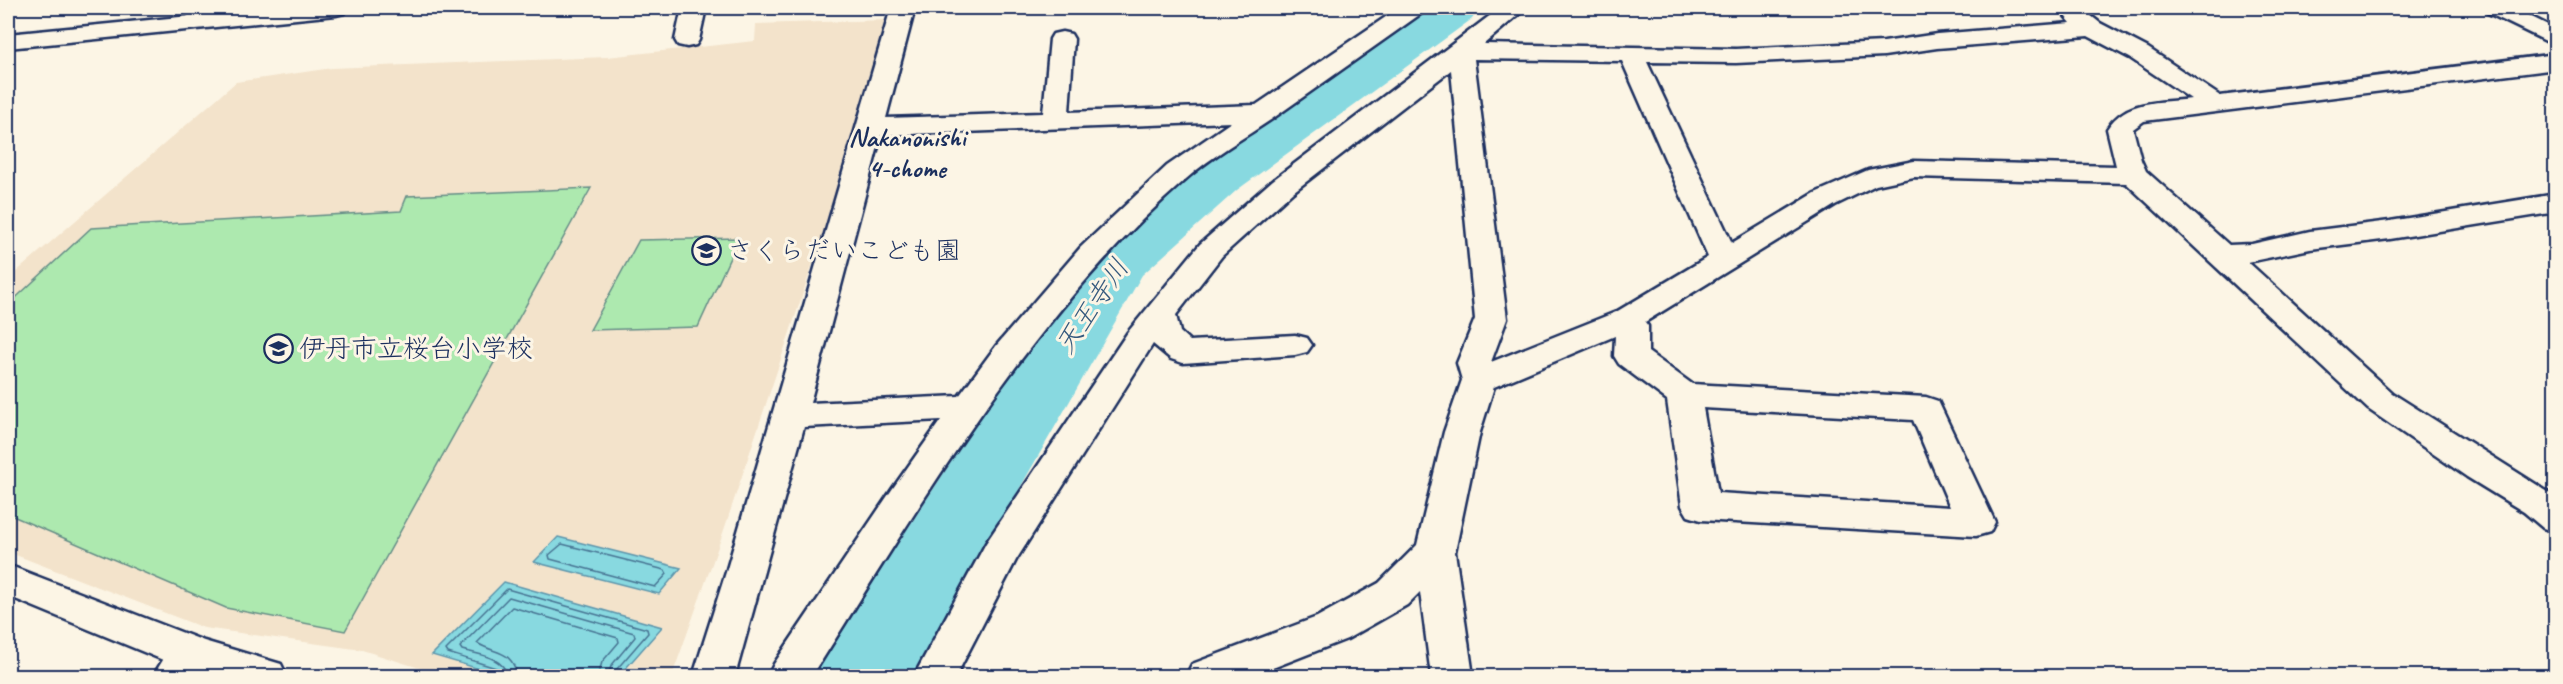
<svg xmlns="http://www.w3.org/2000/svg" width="2563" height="684" font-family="Caveat,'Klee One',sans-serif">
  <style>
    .built { fill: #f3e3cb }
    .green { fill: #ade9af; stroke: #648c86; stroke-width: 1.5 }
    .water { fill: #88d9e0; stroke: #5c95ac; stroke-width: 1.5 }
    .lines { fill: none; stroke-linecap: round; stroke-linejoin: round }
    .shore { stroke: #477392; stroke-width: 1.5 }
    .river { fill: #88d9e0; fill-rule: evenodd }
    .minor-casing { stroke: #1b2f5e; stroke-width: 5 }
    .secondary-casing { stroke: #1b2f5e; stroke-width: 5 }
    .minor { fill: #fcf5e5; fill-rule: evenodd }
    .secondary { fill: #fcf5e5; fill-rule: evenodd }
    .labels { text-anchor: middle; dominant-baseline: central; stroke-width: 6; stroke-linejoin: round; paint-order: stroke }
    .poi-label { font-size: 26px; fill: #1b2f5e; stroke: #fcf5e5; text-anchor: start }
    .neighbourhood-label { font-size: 27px; font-weight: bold; fill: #1b2f5e; stroke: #fcf5e5 }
    .water-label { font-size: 27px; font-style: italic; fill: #365a7e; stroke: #fcf5e5 }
  </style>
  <rect width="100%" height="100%" fill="#fcf5e5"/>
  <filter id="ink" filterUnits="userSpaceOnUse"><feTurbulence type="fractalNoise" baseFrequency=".0167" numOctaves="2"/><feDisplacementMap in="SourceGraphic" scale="12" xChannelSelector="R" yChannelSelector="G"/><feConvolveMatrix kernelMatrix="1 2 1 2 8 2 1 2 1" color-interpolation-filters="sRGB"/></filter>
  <g filter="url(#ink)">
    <path class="built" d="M888,20L840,182L724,530L672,676H445L362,650L204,628L8,552V279L236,82L332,68L607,57L755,41L756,24Z"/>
    <path class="green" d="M591,188L345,631L226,608L8,514V305L91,228L401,211L407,196Z
      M739,238L698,327L590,330L639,240Z"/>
    <path class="water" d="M558,537L681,568L659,594L534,562Z
      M504,582L662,627L619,676H503L432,655Z"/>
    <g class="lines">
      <path class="shore" d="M562,544L665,570L667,574L655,587L550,559L549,555Z
        M500,676L496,668L448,653L446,650L507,589L647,629L648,633L616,670L615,676
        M508,676C502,656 479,655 462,650L460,647L509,597L634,633L635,637L611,666L608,676
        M517,676C512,649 496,655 477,643L512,607L618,638L619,642L602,662L598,676"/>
      <path class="river" d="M1420,8H1480L1472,19L1237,190L1142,275L912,676H816L829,649L1090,249L1193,164Z"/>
      <defs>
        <path id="minor" d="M194,8H218C209,21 203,31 187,27L183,22Z
          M682,8H706L699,40L696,45L687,47L678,45L675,40Z
          M891,8H915L886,118L1043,113L1050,39L1053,34L1062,32L1071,34L1074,39L1069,112L1256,105L1399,8H1426L1422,13C1372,48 1322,84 1272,119C1244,138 1212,156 1186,179C1029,317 922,502 812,676H768L774,664L893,488L941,420L804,427L735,676H693L727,569ZM1231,122L1167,166L1081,247L996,346L959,396L810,403L881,135Z
          M1500,8H1526L1484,44L1736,49L1884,42L1937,34L2071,23L2065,16L2069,11L2077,9L2085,11L2100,23L2148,48L2220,96L2556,54V69L2144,121L2133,129L2141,160L2146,171L2229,245L2252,244L2310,231L2390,221L2556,194V212L2390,239L2310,249L2248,262L2392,393L2556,497V532L2543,528L2524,512L2467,477L2368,409L2126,183L1914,177L1876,185L1835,205L1645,322L1648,326V352L1692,384L1926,397L1938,401L1995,522L1990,532L1976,536L1701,520L1688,516L1682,506L1667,400L1619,364L1614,356L1615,336L1494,387L1480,432L1455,552L1473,676H1431L1420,592L1407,605L1347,639L1252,676H1186L1192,664L1317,617L1379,583L1417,545L1444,432L1462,380L1457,363L1475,319L1451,70L1293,192L1222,256L1176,315L1180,332L1190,341L1295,335L1307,338L1312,345L1307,352L1295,355L1183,363L1171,359L1153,344L1016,560L956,676H914L986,543L1128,332L1200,244L1273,180ZM2088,36L2130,58L2191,99C2159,103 2126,99 2107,129L2116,166L1914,161L1868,170L1815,193L1732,243L1647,62L1736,63L1884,56L1937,48ZM1474,59L1622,61L1708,257L1616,312L1491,362L1507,319ZM1703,408L1913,420L1950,507L1718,493Z
          M2484,8H2513L2556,29V46L2488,13Z
          M8,565L204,641L281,664L287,676H153L163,660L8,596Z"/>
        <path id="secondary" d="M271,8H348L344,13L336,15L8,48V34Z"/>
      </defs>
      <use href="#minor" class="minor-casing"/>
      <use href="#secondary" class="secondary-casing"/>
      <use href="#minor" class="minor"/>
      <use href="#secondary" class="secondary"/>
    </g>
  </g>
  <defs>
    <symbol id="school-ring" viewBox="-11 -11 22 22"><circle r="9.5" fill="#fcf5e5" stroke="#1b2f5e" stroke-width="1.5"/><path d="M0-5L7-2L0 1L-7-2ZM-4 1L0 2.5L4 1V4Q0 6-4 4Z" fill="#1b2f5e"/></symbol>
  </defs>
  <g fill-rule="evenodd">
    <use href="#school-ring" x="690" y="234" width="33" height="33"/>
    <use href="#school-ring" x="262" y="332" width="33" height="33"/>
  </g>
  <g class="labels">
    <g class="poi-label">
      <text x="727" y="250">さくらだいこども園</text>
      <text x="299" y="348">伊丹市立桜台小学校</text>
    </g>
    <g class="neighbourhood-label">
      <text x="907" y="137">Nakanonishi<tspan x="907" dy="31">4-chome</tspan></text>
    </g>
    <g class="water-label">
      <text transform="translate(1092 306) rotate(-56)">天王寺川</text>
    </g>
  </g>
  <rect width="2563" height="684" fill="none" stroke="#fcf5e5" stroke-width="30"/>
  <rect x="15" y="15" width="2533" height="654" fill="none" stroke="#1b2f5e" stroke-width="2" filter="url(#ink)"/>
</svg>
